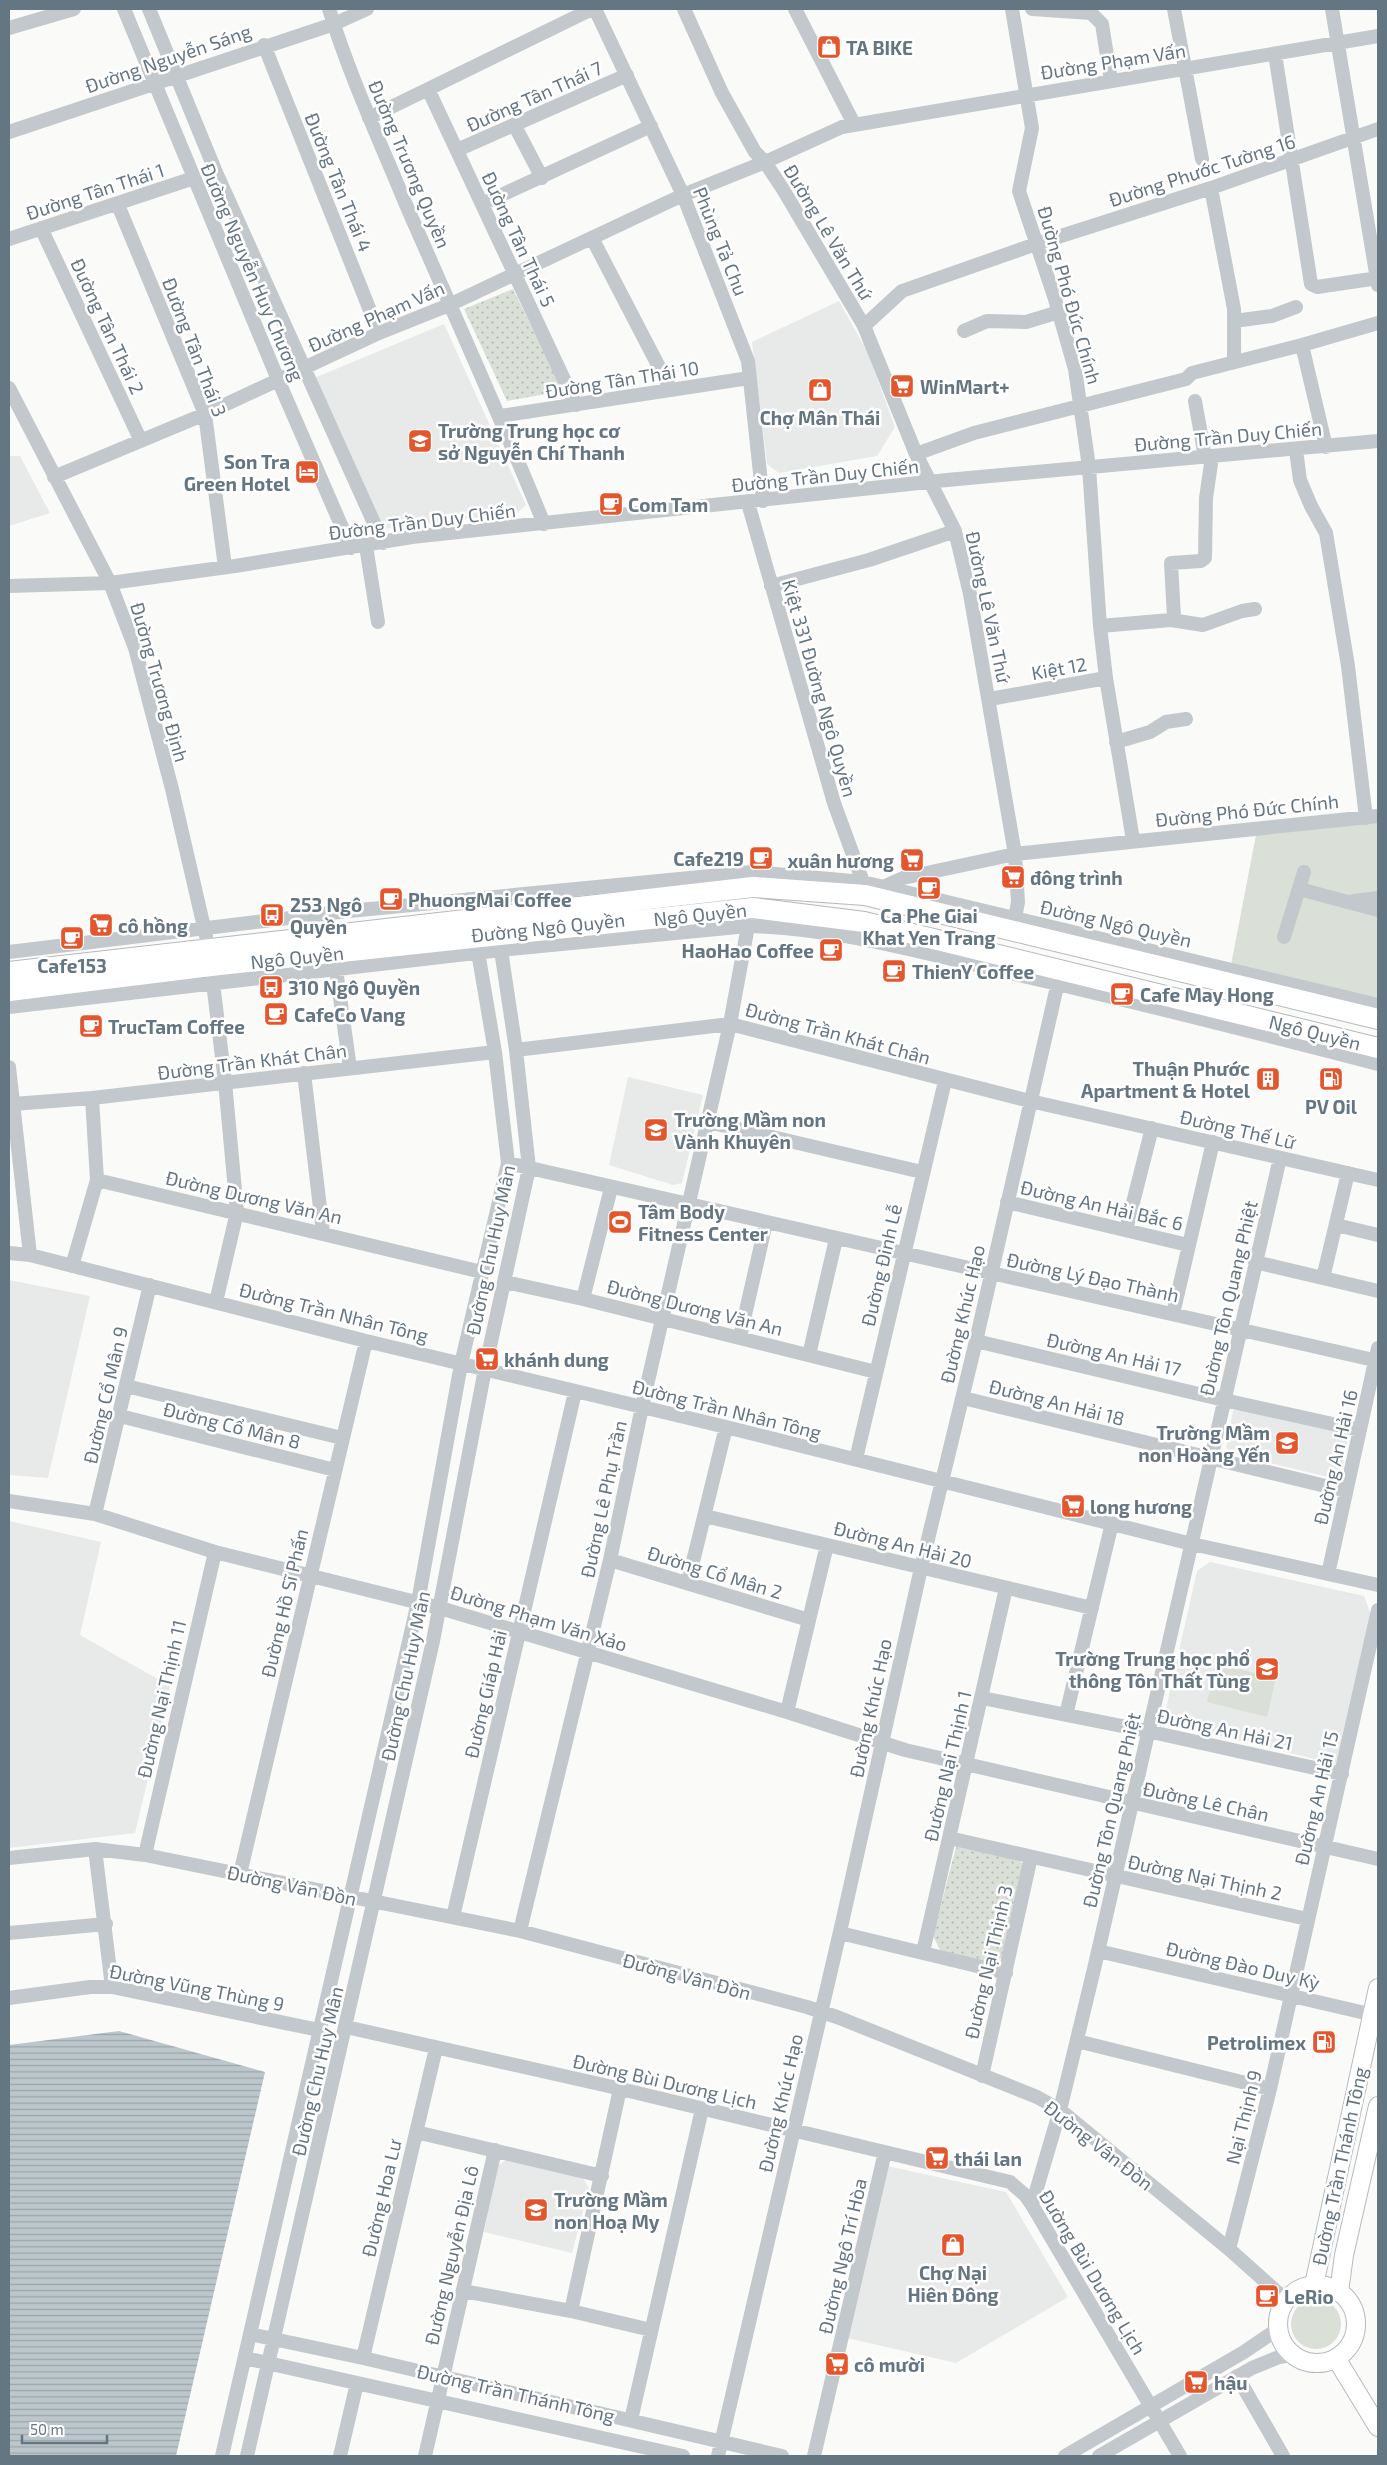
<svg xmlns="http://www.w3.org/2000/svg" width="1387" height="2465" font-family="'Exo 2',sans-serif">
  <style>
    .built { fill: #e8e9e9 }
    .grass { fill: #dadfd7 }
    .park { fill: url(#park-dots) }
    .water { fill: url(#water-rules) }
    .lines { fill: none; stroke-linecap: round; stroke-linejoin: round }
    .major-casing { stroke: #b5babe; stroke-width: 20 }
    .highway-casing { stroke: #b4b9bd; stroke-width: 22 }
    .minor { stroke: #c3c8cc; stroke-width: 14 }
    .major { stroke: #fff; stroke-width: 18 }
    .highway { stroke: #fff; stroke-width: 20 }
    .labels { text-anchor: middle; dominant-baseline: central; stroke-width: 5; stroke-linejoin: round; paint-order: stroke }
    .poi-label { font-size: 19px; font-weight: bold; fill: #657683; stroke: #fff; text-anchor: start }
    .street-label { font-size: 19px; fill: #657683; stroke: #fff }
  </style>
  <defs>
    <pattern id="park-dots" width="8" height="8" patternUnits="userSpaceOnUse" patternTransform="scale(1.25)"><rect width="8" height="8" fill="#dadfd7"/><path d="M2 2h.1M6 6h.1" fill="none" stroke="#b4b9b4" stroke-width="1.8" stroke-linecap="round"/></pattern>
    <pattern id="water-rules" width="6" height="5" patternUnits="userSpaceOnUse" patternTransform="scale(1.25)"><rect width="6" height="5" fill="#bbc7cb"/><path d="M0 2.5h6" fill="none" stroke="#9ca6aa"/></pattern>
  </defs>
  <rect width="100%" height="100%" fill="#fafaf8"/>
  <path class="built" d="M839,301L868,353L895,427L877,456L779,473L767,464L752,342Z
    M444,324L526,505L517,513L383,529L314,378Z
    M9,456H20L50,513L9,526Z
    M628,1077L703,1095L682,1183L673,1185L609,1165Z
    M9,1280L90,1296L48,1478L9,1475Z
    M1237,1408L1343,1433L1348,1439L1341,1475L1336,1479L1229,1453L1226,1447L1233,1411Z
    M9,1521L101,1542L80,1635L170,1686L135,1833L9,1848Z
    M1210,1562L1364,1596L1371,1615L1339,1765L1163,1722L1197,1571Z
    M506,2160L583,2178L589,2188L572,2253L484,2232L497,2166Z
    M887,2166L1006,2192L1068,2297L956,2363L847,2338Z"/>
  <path class="grass" d="M1378,813V1005L1230,970L1257,830Z
    M1216,1664L1276,1678L1267,1717L1207,1702Z
    M1291 2324a25 25 0 1 1 50 0a25 25 0 1 1-50 0Z"/>
  <path class="park" d="M513,289L563,391L507,401L464,309Z
    M956,1847L1017,1859L1023,1864L1005,1956L989,1964L941,1952L933,1936Z"/>
  <path class="water" d="M119,2031L265,2072L176,2456H9V2045Z"/>
  <g class="lines">
    <defs>
      <path id="major" d="M1314,2285L1378,1988
        M1278 2324a39 39 0 1 1 78 0a39 39 0 1 1-78 0Z
        M1339,2292L1344,2255L1378,2106
        M1336,2358L1378,2427"/>
      <path id="highway" d="M9,972L753,887L865,895L1378,1019
        M9,991L211,966L753,908L864,922L1378,1048"/>
    </defs>
    <use href="#major" class="major-casing"/>
    <use href="#highway" class="highway-casing"/>
    <path class="minor" d="M124,9L279,382L351,548
      M149,9L215,170L383,543
      M329,9C349,74 378,137 404,200C451,308 500,415 544,524
      M595,9L683,195L748,361L763,501
      M684,9L722,93L755,152L765,162L784,191L864,326L916,454L955,531L970,594L1015,854L1018,902L1015,918
      M795,9L854,124
      M1012,9L1032,128L1019,191L1055,299L1075,369L1089,467L1100,626L1106,678L1133,840
      M1032,9L1091,13L1102,24L1111,81
      M1174,9L1202,159
      M1332,9L1378,285
      M9,28L74,9
      M264,45L379,333
      M1275,54L1311,284L1317,287L1378,278
      M428,89L576,405
      M369,118L592,9
      M515,126L542,178
      M9,132L334,24L367,9
      M457,150L627,75
      M1211,188L1234,309V361
      M482,204L651,126
      M118,205L205,414L225,567
      M41,228L141,441
      M592,238L671,390
      M9,239L194,178
      M1234,321L1272,316L1296,307
      M864,326L902,291L1036,244L1211,188L1378,129
      M964,331L987,321L1026,322L1059,312
      M1302,345L1326,447
      M9,388L110,583L135,648L172,789L206,936
      M1195,401L1205,457
      M500,416L749,378
      M1296,450L1300,480L1311,506L1326,533L1348,666L1366,818
      M916,454L974,433L1186,379L1192,373L1302,345L1378,323
      M54,477L205,414L379,333L449,305L683,195L765,162L842,127L1378,36
      M748,503L834,803L863,882
      M366,546L378,622
      M9,586L110,583L235,566L412,537L947,480L1378,441
      M771,586L869,560L955,531
      M1171,620L1203,625L1242,611L1255,609
      M1100,626L1171,620L1174,617L1171,563L1201,561L1205,558L1206,498L1212,457
      M990,699L1106,678
      M1116,742L1150,732L1166,722L1186,719
      M881,888L903,878L1015,854L1378,816
      M1299,889L1378,910
      M1354,901L1378,898
      M1284,937L1304,872
      M9,952L339,912L752,872L863,882L1378,1005
      M336,969L350,1068
      M212,974L225,1082L237,1212L216,1302
      M9,1007L501,950L748,926C832,928 912,950 993,969C1122,998 1250,1031 1378,1064
      M516,1050L730,1024L1030,1101L1378,1180
      M9,1067L30,1255
      M304,1073L323,1233
      M13,1104L92,1098L495,1052
      M708,1122L922,1172
      M508,1163L1378,1361
      M97,1180L482,1272
      M1007,1202L1188,1245
      M1336,1225L1378,1235
      M1126,1230L1152,1128
      M9,1253L30,1255L366,1341L726,1427L1192,1544L1378,1585
      M1255,1262L1378,1291
      M72,1266L97,1180L92,1098
      M1323,1278L1348,1173
      M505,1282L583,1299L876,1372
      M583,1299L611,1188
      M1173,1314L1213,1142
      M740,1337L766,1223
      M976,1341L1224,1400L1360,1430
      M809,1355L836,1239
      M126,1386L342,1438
      M963,1398L1346,1491
      M120,1416L335,1470
      M856,1459L945,1081
      M9,1501L95,1514L215,1552L440,1608L787,1712L905,1750L1378,1859
      M95,1514L150,1285
      M705,1516L1092,1608
      M610,1560L809,1620
      M1328,1574L1378,1348
      M688,1582L726,1427
      M982,1698L1147,1731L1342,1774
      M787,1712L827,1545
      M1066,1715L1112,1523
      M949,1838L1307,1919
      M95,1849L112,1987
      M145,1855L215,1552
      M9,1858L95,1849L145,1855L520,1931L807,2007L837,2017L1037,2097L1060,2110L1229,2249L1286,2300
      M240,1874L366,1341
      M453,1917L575,1392
      M520,1931L610,1560L642,1407L730,1024L748,926
      M9,1933L106,1924
      M840,1933L1006,1973
      M1098,1951L1378,2016
      M923,1952L1006,1588
      M9,1998L90,1987H112L319,2030
      M346,2027L604,2085L1010,2182L1025,2195L1032,2205L1180,2456
      M1077,2041L1270,2089
      M982,2076L1031,1857
      M416,2132L602,2176
      M1032,2205L1060,2110L1094,1969L1280,1158
      M1229,2249L1270,2089L1378,1610
      M463,2291L571,2311L651,2330
      M571,2311L620,2089
      M250,2334L363,2358L782,2456
      M245,2358L683,2456
      M363,2358L436,2048
      M1237,2376L1283,2456
      M631,2420L702,2109
      M222,2456L418,1602L461,1364L508,1163L495,1052L469,899
      M247,2456L433,1641L485,1369L529,1168L516,1050L493,897
      M340,2456L357,2383
      M425,2456L495,2150
      M718,2456L842,1923L921,1568L976,1341L1061,969
      M814,2456L885,2152
      M1065,2456L1244,2352L1278,2329
      M1099,2456L1252,2368L1279,2357L1293,2355"/>
    <use href="#major" class="major"/>
    <use href="#highway" class="highway"/>
  </g>
  <defs>
    <symbol id="shop-square" viewBox="-11 -11 22 22"><rect x="-9" y="-9" width="18" height="18" rx="4" fill="#e4572e" stroke="#fff"/><path d="M-5-2.5h2.3a2.7 3.5 0 0 1 5.4 0H5L5.5 6h-11ZM-1.5-2.5h3a1.5 2.3 0 0 0-3 0Z" fill="#fff"/></symbol>
    <symbol id="supermarket-square" viewBox="-11 -11 22 22"><rect x="-9" y="-9" width="18" height="18" rx="4" fill="#e4572e" stroke="#fff"/><path d="M-6-5.5h2.5l.6 2H6L4.5 2H-2.5L-4.4-4H-6ZM-1.5 3.2a1.3 1.3 0 1 0 .1 0ZM3 3.2a1.3 1.3 0 1 0 .1 0Z" fill="#fff"/></symbol>
    <symbol id="school-square" viewBox="-11 -11 22 22"><rect x="-9" y="-9" width="18" height="18" rx="4" fill="#e4572e" stroke="#fff"/><path d="M0-5L7-2L0 1L-7-2ZM-4 1L0 2.5L4 1V4Q0 6-4 4Z" fill="#fff"/></symbol>
    <symbol id="hotel-square" viewBox="-11 -11 22 22"><rect x="-9" y="-9" width="18" height="18" rx="4" fill="#e4572e" stroke="#fff"/><path d="M-6-4.5h1.5V1H6V5H4.5V3h-9V5H-6ZM-4 0a1.8 1.8 0 1 1 3.6 0ZM.5 0V-2.5h3Q6-2.5 6 0Z" fill="#fff"/></symbol>
    <symbol id="cafe-square" viewBox="-11 -11 22 22"><rect x="-9" y="-9" width="18" height="18" rx="4" fill="#e4572e" stroke="#fff"/><path d="M-5.5-4.5H6V0H3Q3 3.5 0 3.5H-2.5Q-5.5 3.5-5.5 0ZM3-3.2v2h1.7v-2ZM-6 4.5H4V6H-6Z" fill="#fff"/></symbol>
    <symbol id="bus-square" viewBox="-11 -11 22 22"><rect x="-9" y="-9" width="18" height="18" rx="4" fill="#e4572e" stroke="#fff"/><path d="M-5-6H5V4H4V6H2V4H-2V6H-4V4H-5ZM-3.5-4V0h7V-4ZM-3.5 1.2v1.5H-2V1.2ZM2 1.2v1.5H3.5V1.2Z" fill="#fff"/></symbol>
    <symbol id="building-square" viewBox="-11 -11 22 22"><rect x="-9" y="-9" width="18" height="18" rx="4" fill="#e4572e" stroke="#fff"/><path d="M-4-6H4V6H1V3H-1V6H-4ZM-2.5-4.3h1.7v1.8h-1.7ZM.8-4.3h1.7v1.8H.8ZM-2.5-1h1.7V.8h-1.7ZM.8-1h1.7V.8H.8Z" fill="#fff"/></symbol>
    <symbol id="fuel-square" viewBox="-11 -11 22 22"><rect x="-9" y="-9" width="18" height="18" rx="4" fill="#e4572e" stroke="#fff"/><path d="M-5.5-6h7V0h2V4h1.3V-2.5L3-4.5l.8-.8L6-3V5H2.5V1h-1V6h-7ZM-4.2-4.7v3.2H.2V-4.7Z" fill="#fff"/></symbol>
    <symbol id="stadium-square" viewBox="-11 -11 22 22"><rect x="-9" y="-9" width="18" height="18" rx="4" fill="#e4572e" stroke="#fff"/><path d="M0-5a6.5 5 0 1 0 0 10a6.5 5 0 1 0 0-10ZM-3.5-1.8h7v3.6h-7Z" fill="#fff"/></symbol>
  </defs>
  <g fill-rule="evenodd">
    <use href="#shop-square" x="815" y="33" width="28" height="28"/>
    <use href="#supermarket-square" x="888" y="372" width="28" height="28"/>
    <use href="#shop-square" x="806" y="376" width="28" height="28"/>
    <use href="#school-square" x="406" y="427" width="28" height="28"/>
    <use href="#hotel-square" x="293" y="458" width="28" height="28"/>
    <use href="#cafe-square" x="597" y="490" width="28" height="28"/>
    <use href="#cafe-square" x="747" y="844" width="28" height="28"/>
    <use href="#supermarket-square" x="898" y="846" width="28" height="28"/>
    <use href="#supermarket-square" x="999" y="863" width="28" height="28"/>
    <use href="#cafe-square" x="915" y="874" width="28" height="28"/>
    <use href="#cafe-square" x="377" y="885" width="28" height="28"/>
    <use href="#bus-square" x="258" y="901" width="28" height="28"/>
    <use href="#supermarket-square" x="87" y="911" width="28" height="28"/>
    <use href="#cafe-square" x="58" y="924" width="28" height="28"/>
    <use href="#cafe-square" x="817" y="936" width="28" height="28"/>
    <use href="#cafe-square" x="880" y="957" width="28" height="28"/>
    <use href="#bus-square" x="257" y="973" width="28" height="28"/>
    <use href="#cafe-square" x="1108" y="980" width="28" height="28"/>
    <use href="#cafe-square" x="262" y="1000" width="28" height="28"/>
    <use href="#cafe-square" x="77" y="1012" width="28" height="28"/>
    <use href="#building-square" x="1254" y="1065" width="28" height="28"/>
    <use href="#fuel-square" x="1317" y="1065" width="28" height="28"/>
    <use href="#school-square" x="642" y="1116" width="28" height="28"/>
    <use href="#stadium-square" x="606" y="1208" width="28" height="28"/>
    <use href="#supermarket-square" x="473" y="1345" width="28" height="28"/>
    <use href="#school-square" x="1273" y="1429" width="28" height="28"/>
    <use href="#supermarket-square" x="1059" y="1492" width="28" height="28"/>
    <use href="#school-square" x="1253" y="1655" width="28" height="28"/>
    <use href="#fuel-square" x="1310" y="2028" width="28" height="28"/>
    <use href="#supermarket-square" x="923" y="2144" width="28" height="28"/>
    <use href="#school-square" x="522" y="2196" width="28" height="28"/>
    <use href="#shop-square" x="939" y="2231" width="28" height="28"/>
    <use href="#cafe-square" x="1253" y="2282" width="28" height="28"/>
    <use href="#supermarket-square" x="823" y="2350" width="28" height="28"/>
    <use href="#supermarket-square" x="1182" y="2368" width="28" height="28"/>
  </g>
  <g class="labels">
    <g class="poi-label">
      <text x="846" y="47">TA BIKE</text>
      <text x="920" y="386">WinMart+</text>
      <text x="820" y="417" text-anchor="middle">Chợ Mân Thái</text>
      <text x="438" y="430">Trường Trung học cơ<tspan x="438" dy="22">sở Nguyễn Chí Thanh</tspan></text>
      <text x="290" y="461" text-anchor="end">Son Tra<tspan x="290" dy="22">Green Hotel</tspan></text>
      <text x="628" y="504">Com Tam</text>
      <text x="744" y="858" text-anchor="end">Cafe219</text>
      <text x="894" y="860" text-anchor="end">xuân hương</text>
      <text x="1030" y="877">đông trình</text>
      <text x="408" y="899">PhuongMai Coffee</text>
      <text x="290" y="904">253 Ngô<tspan x="290" dy="22">Quyền</tspan></text>
      <text x="929" y="915" text-anchor="middle">Ca Phe Giai<tspan x="929" dy="22">Khat Yen Trang</tspan></text>
      <text x="118" y="925">cô hồng</text>
      <text x="814" y="950" text-anchor="end">HaoHao Coffee</text>
      <text x="72" y="965" text-anchor="middle">Cafe153</text>
      <text x="912" y="971">ThienY Coffee</text>
      <text x="288" y="987">310 Ngô Quyền</text>
      <text x="1140" y="994">Cafe May Hong</text>
      <text x="294" y="1014">CafeCo Vang</text>
      <text x="108" y="1026">TrucTam Coffee</text>
      <text x="1250" y="1068" text-anchor="end">Thuận Phước<tspan x="1250" dy="22">Apartment &amp; Hotel</tspan></text>
      <text x="1331" y="1106" text-anchor="middle">PV Oil</text>
      <text x="674" y="1119">Trường Mầm non<tspan x="674" dy="22">Vành Khuyên</tspan></text>
      <text x="638" y="1211">Tâm Body<tspan x="638" dy="22">Fitness Center</tspan></text>
      <text x="504" y="1359">khánh dung</text>
      <text x="1270" y="1432" text-anchor="end">Trường Mầm<tspan x="1270" dy="22">non Hoàng Yến</tspan></text>
      <text x="1090" y="1506">long hương</text>
      <text x="1250" y="1658" text-anchor="end">Trường Trung học phổ<tspan x="1250" dy="22">thông Tôn Thất Tùng</tspan></text>
      <text x="1306" y="2042" text-anchor="end">Petrolimex</text>
      <text x="954" y="2158">thái lan</text>
      <text x="554" y="2199">Trường Mầm<tspan x="554" dy="22">non Hoạ My</tspan></text>
      <text x="953" y="2272" text-anchor="middle">Chợ Nại<tspan x="953" dy="22">Hiên Đông</tspan></text>
      <text x="1284" y="2296">LeRio</text>
      <text x="854" y="2364">cô mười</text>
      <text x="1214" y="2382">hậu</text>
    </g>
    <g class="street-label">
      <text transform="translate(168 58) rotate(-19)">Đường Nguyễn Sáng</text>
      <text transform="translate(1113 61) rotate(-9)">Đường Phạm Vấn</text>
      <text transform="translate(534 96) rotate(-24)">Đường Tân Thái 7</text>
      <text transform="translate(410 164) rotate(67)">Đường Trương Quyền</text>
      <text transform="translate(1202 170) rotate(-18)">Đường Phước Tường 16</text>
      <text transform="translate(339 182) rotate(68)">Đường Tân Thái 4</text>
      <text transform="translate(95 191) rotate(-18)">Đường Tân Thái 1</text>
      <text transform="translate(829 232) rotate(59)">Đường Lê Văn Thứ</text>
      <text transform="translate(519 239) rotate(65)">Đường Tân Thái 5</text>
      <text transform="translate(721 241) rotate(68)">Phùng Tả Chu</text>
      <text transform="translate(253 272) rotate(67)">Đường Nguyễn Huy Chương</text>
      <text transform="translate(1070 295) rotate(74)">Đường Phó Đức Chính</text>
      <text transform="translate(376 316) rotate(-24)">Đường Phạm Vấn</text>
      <text transform="translate(108 326) rotate(65)">Đường Tân Thái 2</text>
      <text transform="translate(195 347) rotate(69)">Đường Tân Thái 3</text>
      <text transform="translate(622 379) rotate(-9)">Đường Tân Thái 10</text>
      <text transform="translate(1228 436) rotate(-5)">Đường Trần Duy Chiến</text>
      <text transform="translate(825 475) rotate(-6)">Đường Trần Duy Chiến</text>
      <text transform="translate(422 521) rotate(-7)">Đường Trần Duy Chiến</text>
      <text transform="translate(989 607) rotate(78)">Đường Lê Văn Thứ</text>
      <text transform="translate(1059 668) rotate(-10)">Kiệt 12</text>
      <text transform="translate(160 682) rotate(74)">Đường Trương Định</text>
      <text transform="translate(820 688) rotate(74)">Kiệt 331 Đường Ngô Quyền</text>
      <text transform="translate(1247 810) rotate(-6)">Đường Phó Đức Chính</text>
      <text transform="translate(700 914) rotate(-6)">Ngô Quyền</text>
      <text transform="translate(1116 923) rotate(13)">Đường Ngô Quyền</text>
      <text transform="translate(548 927) rotate(-6)">Đường Ngô Quyền</text>
      <text transform="translate(297 957) rotate(-6)">Ngô Quyền</text>
      <text transform="translate(1315 1032) rotate(14)">Ngô Quyền</text>
      <text transform="translate(838 1033) rotate(15)">Đường Trần Khát Chân</text>
      <text transform="translate(252 1061) rotate(-7)">Đường Trần Khát Chân</text>
      <text transform="translate(1238 1129) rotate(13)">Đường Thế Lữ</text>
      <text transform="translate(254 1197) rotate(13)">Đường Dương Văn An</text>
      <text transform="translate(1102 1205) rotate(13)">Đường An Hải Bắc 6</text>
      <text transform="translate(490 1250) rotate(-78)">Đường Chu Huy Mân</text>
      <text transform="translate(881 1265) rotate(-77)">Đường Đinh Lễ</text>
      <text transform="translate(1093 1277) rotate(12)">Đường Lý Đạo Thành</text>
      <text transform="translate(1228 1298) rotate(-77)">Đường Tôn Quang Phiệt</text>
      <text transform="translate(695 1307) rotate(14)">Đường Dương Văn An</text>
      <text transform="translate(334 1312) rotate(14)">Đường Trần Nhân Tông</text>
      <text transform="translate(962 1314) rotate(-77)">Đường Khúc Hạo</text>
      <text transform="translate(1114 1354) rotate(13)">Đường An Hải 17</text>
      <text transform="translate(105 1395) rotate(-77)">Đường Cổ Mân 9</text>
      <text transform="translate(1057 1402) rotate(14)">Đường An Hải 18</text>
      <text transform="translate(727 1409) rotate(14)">Đường Trần Nhân Tông</text>
      <text transform="translate(232 1425) rotate(14)">Đường Cổ Mân 8</text>
      <text transform="translate(1335 1457) rotate(-77)">Đường An Hải 16</text>
      <text transform="translate(603 1499) rotate(-78)">Đường Lê Phụ Trần</text>
      <text transform="translate(903 1544) rotate(14)">Đường An Hải 20</text>
      <text transform="translate(715 1572) rotate(17)">Đường Cổ Mân 2</text>
      <text transform="translate(284 1603) rotate(-77)">Đường Hồ Sĩ Phấn</text>
      <text transform="translate(539 1618) rotate(17)">Đường Phạm Văn Xảo</text>
      <text transform="translate(405 1676) rotate(-78)">Đường Chu Huy Mân</text>
      <text transform="translate(485 1694) rotate(-77)">Đường Giáp Hải</text>
      <text transform="translate(161 1699) rotate(-77)">Đường Nại Thịnh 11</text>
      <text transform="translate(870 1708) rotate(-78)">Đường Khúc Hạo</text>
      <text transform="translate(1225 1729) rotate(12)">Đường An Hải 21</text>
      <text transform="translate(947 1766) rotate(-77)">Đường Nại Thịnh 1</text>
      <text transform="translate(1316 1798) rotate(-77)">Đường An Hải 15</text>
      <text transform="translate(1206 1801) rotate(12)">Đường Lê Chân</text>
      <text transform="translate(1111 1810) rotate(-77)">Đường Tôn Quang Phiệt</text>
      <text transform="translate(1205 1877) rotate(12)">Đường Nại Thịnh 2</text>
      <text transform="translate(292 1885) rotate(12)">Đường Vân Đồn</text>
      <text transform="translate(988 1962) rotate(-77)">Đường Nại Thịnh 3</text>
      <text transform="translate(1243 1965) rotate(13)">Đường Đào Duy Kỳ</text>
      <text transform="translate(687 1976) rotate(15)">Đường Vân Đồn</text>
      <text transform="translate(197 1987) rotate(11)">Đường Vũng Thùng 9</text>
      <text transform="translate(317 2071) rotate(-77)">Đường Chu Huy Mân</text>
      <text transform="translate(665 2081) rotate(13)">Đường Bùi Dương Lịch</text>
      <text transform="translate(780 2103) rotate(-77)">Đường Khúc Hạo</text>
      <text transform="translate(1243 2117) rotate(-76)">Nại Thịnh 9</text>
      <text transform="translate(1099 2145) rotate(38)">Đường Vân Đồn</text>
      <text transform="translate(1339 2166) rotate(-78)">Đường Trần Thánh Tông</text>
      <text transform="translate(381 2198) rotate(-77)">Đường Hoa Lư</text>
      <text transform="translate(451 2255) rotate(-77)">Đường Nguyễn Địa Lô</text>
      <text transform="translate(842 2256) rotate(-77)">Đường Ngô Trí Hòa</text>
      <text transform="translate(1093 2272) rotate(59)">Đường Bùi Dương Lịch</text>
      <text transform="translate(516 2393) rotate(13)">Đường Trần Thánh Tông</text>
    </g>
  </g>
  <rect width="1387" height="2465" fill="none" stroke="#657683" stroke-width="20"/>
  <path d="M22 2435v8h85v-8" fill="none" stroke="#657683" stroke-width="2.5"/>
  <text x="30" y="2435" font-size="15" fill="#657683" stroke="#ffffff" stroke-width="4" paint-order="stroke">50 m</text>
</svg>
